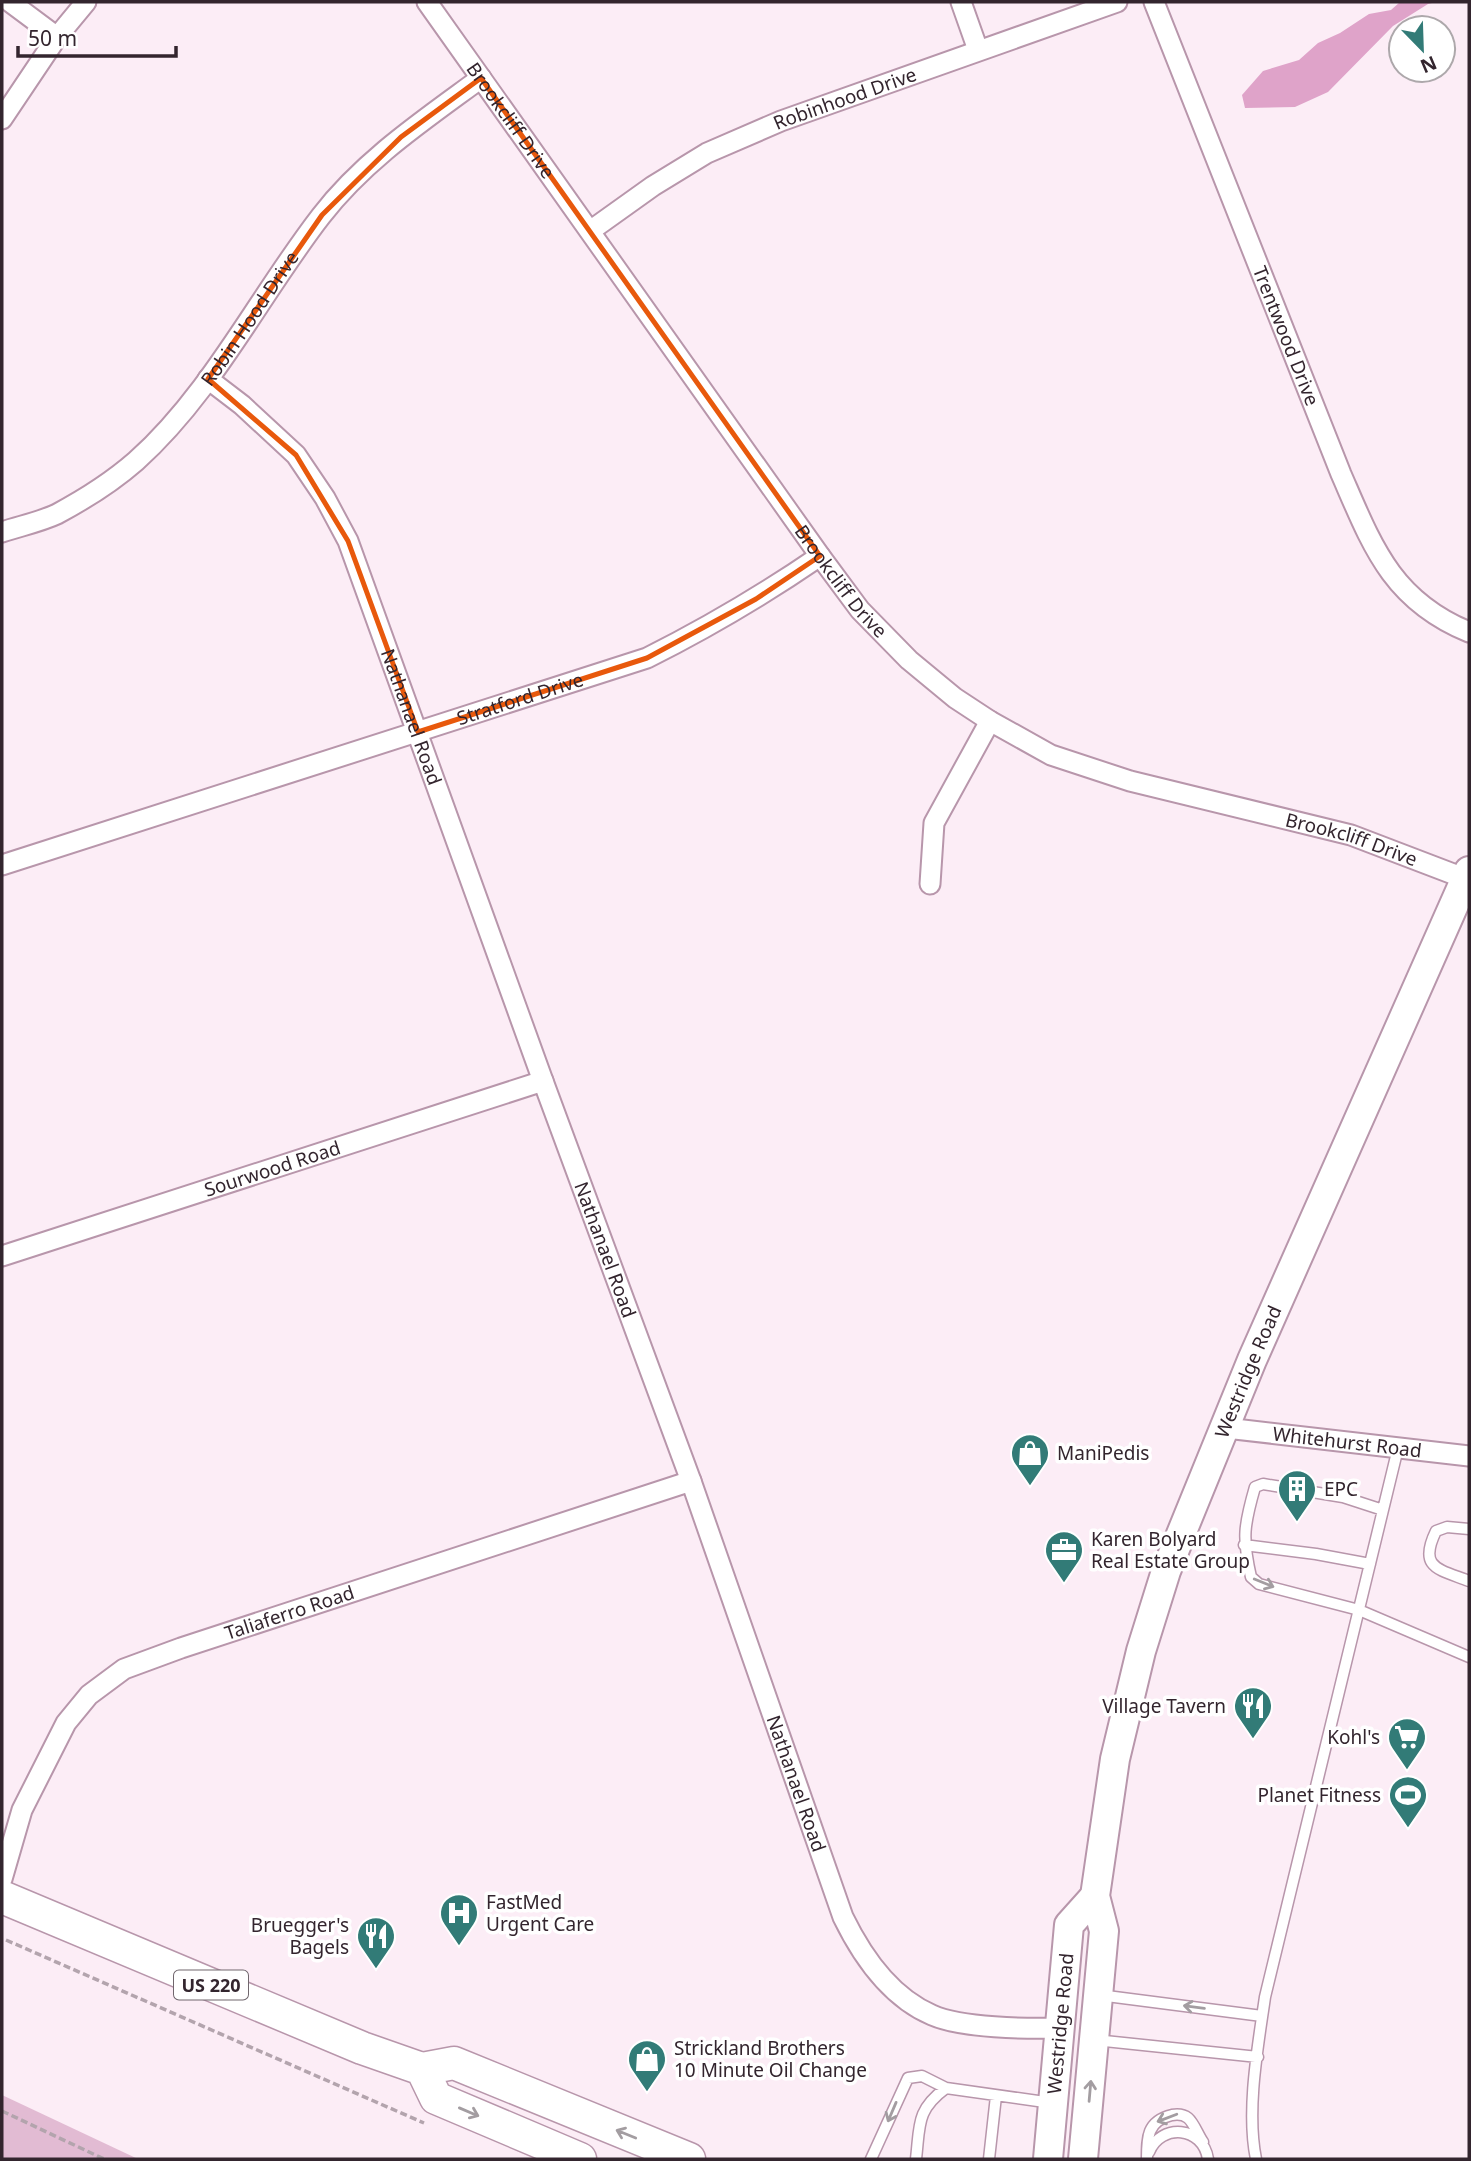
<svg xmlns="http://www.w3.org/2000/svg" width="1471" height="2161" font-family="'Noto Sans',sans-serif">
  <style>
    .green { fill: #e2bbd3 }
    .forest { fill: #dfa3c9 }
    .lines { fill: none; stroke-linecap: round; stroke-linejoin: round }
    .lane-casing { stroke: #b896ab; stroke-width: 13 }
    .street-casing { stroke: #b896ab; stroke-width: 23 }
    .secondary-casing { stroke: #b896ab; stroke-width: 32 }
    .primary-casing { stroke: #b896ab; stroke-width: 35 }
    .path { stroke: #b3a4ad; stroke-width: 3.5; stroke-dasharray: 7 3.5; stroke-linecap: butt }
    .lane { stroke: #fff; stroke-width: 10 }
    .street { stroke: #fff; stroke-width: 19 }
    .secondary { stroke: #fff; stroke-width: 28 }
    .primary { stroke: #fff; stroke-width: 32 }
    .oneway { stroke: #a39da1 }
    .marked { fill: none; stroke: #e8590c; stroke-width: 5; stroke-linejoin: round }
    .labels { text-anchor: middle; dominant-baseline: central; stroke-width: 7; stroke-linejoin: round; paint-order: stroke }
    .shield { fill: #fff; stroke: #70666d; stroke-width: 2 }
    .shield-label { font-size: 18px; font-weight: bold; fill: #33252e }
    .street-label { font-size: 19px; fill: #33252e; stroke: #fff }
    .poi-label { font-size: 19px; fill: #33252e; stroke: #fff; text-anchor: start }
  </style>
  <rect width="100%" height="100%" fill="#fcedf6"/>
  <path class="green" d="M2,2095L138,2159H2Z"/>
  <path class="forest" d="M1400,2H1436L1428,4L1393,26L1328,92L1295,107L1245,108L1242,95L1263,71L1299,60L1318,43L1340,33L1369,14L1391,10Z"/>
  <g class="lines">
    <defs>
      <path id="lane" d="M1383,1510L1343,1497L1263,1484L1255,1487C1244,1525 1242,1538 1251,1577L1259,1584L1359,1610L1469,1657
        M1469,1529L1447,1527L1436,1531C1418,1568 1438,1569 1469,1581
        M1244,1545L1316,1554L1370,1564
        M1099,1995L1262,2016
        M1095,2040L1258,2057
        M1149,2152C1161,2123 1203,2126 1208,2159
        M871,2159L908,2078L922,2076L946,2088L1052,2103
        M916,2159C920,2125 916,2110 946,2088
        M989,2159L996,2096
        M1147,2159C1147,2137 1147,2121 1172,2115C1178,2114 1183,2114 1188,2118C1194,2123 1198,2135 1203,2142
        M1256,2159C1246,2110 1258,2046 1265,1997L1398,1448"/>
      <g id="street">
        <path d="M10,2L57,37"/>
        <path id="s1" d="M427,2L820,556L860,610L909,660L955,698L990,721L1051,755L1130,781L1351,835L1469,880"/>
        <path d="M961,2L978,50"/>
        <path id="s2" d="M1154,2L1341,474C1372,545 1391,600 1469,632"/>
        <path d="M2,119L57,37L86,2"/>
        <path id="s3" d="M590,231L653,186L707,153L781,121L1117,2"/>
        <path id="s4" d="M208,379L242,405L296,455L325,498L348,541L543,1081L691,1481L843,1917C862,1956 890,1997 932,2015C961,2028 1027,2029 1060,2028"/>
        <path id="s5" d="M2,532C20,526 40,522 57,514C85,499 112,482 136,461C212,393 259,296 321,216C364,160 424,120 481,78"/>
        <path id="s6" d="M2,865L647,658C709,627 763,595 820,556"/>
        <path d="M930,884L934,823L990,721"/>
        <path id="s7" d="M2,1256L543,1081"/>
        <path id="s8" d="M1226,1428L1469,1456"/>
        <path id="s9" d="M2,1879L22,1810L66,1723L89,1695L124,1669L181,1648L691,1481"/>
      </g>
      <g id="secondary">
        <path id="s10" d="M1048,2159L1069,1925L1095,1896"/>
        <path id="s11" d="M1083,2159L1104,1931L1095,1896L1115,1759L1141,1651L1166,1571L1252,1360L1469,871"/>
      </g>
      <path id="primary" d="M2,1897L362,2048L422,2069L454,2063L689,2159
        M422,2069L436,2098L580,2159"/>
    </defs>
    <use href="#lane" class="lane-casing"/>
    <use href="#street" class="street-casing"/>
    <use href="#secondary" class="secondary-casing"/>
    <use href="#primary" class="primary-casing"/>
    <path class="path" d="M6,1940L424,2123
      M2,2111L104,2159"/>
    <use href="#lane" class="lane"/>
    <use href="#street" class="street"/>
    <use href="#secondary" class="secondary"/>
    <use href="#primary" class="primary"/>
  </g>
  <defs><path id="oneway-shaft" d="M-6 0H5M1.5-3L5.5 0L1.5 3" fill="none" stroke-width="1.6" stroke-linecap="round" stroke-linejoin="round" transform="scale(1.75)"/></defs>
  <g class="oneway">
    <use href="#oneway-shaft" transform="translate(1264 1583) rotate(22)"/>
    <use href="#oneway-shaft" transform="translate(1194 2007) rotate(-173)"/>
    <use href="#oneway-shaft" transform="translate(1090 2091) rotate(-85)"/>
    <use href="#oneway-shaft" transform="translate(469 2112) rotate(23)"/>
    <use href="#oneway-shaft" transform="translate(892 2112) rotate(113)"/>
    <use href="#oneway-shaft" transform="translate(1167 2118) rotate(159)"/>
    <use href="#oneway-shaft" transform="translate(626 2134) rotate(-158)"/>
  </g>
  <path class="marked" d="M481,78L820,556L756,599L647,658L418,732L348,541L296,455L208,379L322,215L401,137Z"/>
  <defs>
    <symbol id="shop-pin" viewBox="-11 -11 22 30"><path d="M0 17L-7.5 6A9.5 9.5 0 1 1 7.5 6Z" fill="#327b77" stroke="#fff"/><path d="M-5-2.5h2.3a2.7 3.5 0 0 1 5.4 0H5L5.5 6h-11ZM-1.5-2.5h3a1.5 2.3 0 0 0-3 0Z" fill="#fff"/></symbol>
    <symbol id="building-pin" viewBox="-11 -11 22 30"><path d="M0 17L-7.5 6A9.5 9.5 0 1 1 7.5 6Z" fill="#327b77" stroke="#fff"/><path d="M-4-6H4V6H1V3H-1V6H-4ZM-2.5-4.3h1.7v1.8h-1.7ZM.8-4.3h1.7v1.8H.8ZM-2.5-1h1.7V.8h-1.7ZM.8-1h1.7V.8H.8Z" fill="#fff"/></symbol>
    <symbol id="office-pin" viewBox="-11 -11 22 30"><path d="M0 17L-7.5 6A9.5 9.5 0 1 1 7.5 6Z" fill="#327b77" stroke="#fff"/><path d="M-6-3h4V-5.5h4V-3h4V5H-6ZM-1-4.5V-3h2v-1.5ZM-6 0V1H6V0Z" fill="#fff"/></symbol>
    <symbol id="restaurant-pin" viewBox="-11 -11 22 30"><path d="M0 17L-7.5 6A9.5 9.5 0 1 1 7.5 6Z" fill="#327b77" stroke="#fff"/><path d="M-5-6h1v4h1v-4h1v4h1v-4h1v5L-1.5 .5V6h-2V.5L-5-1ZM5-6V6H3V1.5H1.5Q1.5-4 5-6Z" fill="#fff"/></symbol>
    <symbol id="supermarket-pin" viewBox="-11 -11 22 30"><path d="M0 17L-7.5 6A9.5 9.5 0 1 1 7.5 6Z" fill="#327b77" stroke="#fff"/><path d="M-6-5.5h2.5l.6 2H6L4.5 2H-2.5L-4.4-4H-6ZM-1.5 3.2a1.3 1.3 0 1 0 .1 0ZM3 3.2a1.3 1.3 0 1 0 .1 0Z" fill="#fff"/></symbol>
    <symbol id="stadium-pin" viewBox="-11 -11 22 30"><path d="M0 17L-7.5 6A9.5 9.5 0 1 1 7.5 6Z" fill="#327b77" stroke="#fff"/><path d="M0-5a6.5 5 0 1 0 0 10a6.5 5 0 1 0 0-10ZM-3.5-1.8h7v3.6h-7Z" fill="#fff"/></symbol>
    <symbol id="hospital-pin" viewBox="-11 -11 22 30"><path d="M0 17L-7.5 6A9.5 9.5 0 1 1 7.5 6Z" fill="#327b77" stroke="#fff"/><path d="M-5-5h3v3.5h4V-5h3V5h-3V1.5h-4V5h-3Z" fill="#fff"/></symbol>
  </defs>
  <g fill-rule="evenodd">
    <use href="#shop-pin" x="1008" y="1431" width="44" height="60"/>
    <use href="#building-pin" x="1275" y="1467" width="44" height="60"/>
    <use href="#office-pin" x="1042" y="1528" width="44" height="60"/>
    <use href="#restaurant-pin" x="1231" y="1684" width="44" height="60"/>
    <use href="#supermarket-pin" x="1385" y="1715" width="44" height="60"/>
    <use href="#stadium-pin" x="1386" y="1773" width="44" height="60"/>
    <use href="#hospital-pin" x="437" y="1891" width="44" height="60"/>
    <use href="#restaurant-pin" x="354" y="1914" width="44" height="60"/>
    <use href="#shop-pin" x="625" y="2037" width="44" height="60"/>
  </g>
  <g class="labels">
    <rect class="shield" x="174" y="1970.5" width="74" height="29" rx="5"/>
    <g class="shield-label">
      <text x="211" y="1985">US 220</text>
    </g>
    <g class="street-label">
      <text stroke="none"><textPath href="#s3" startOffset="289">Robinhood Drive</textPath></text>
      <text stroke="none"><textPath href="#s1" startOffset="145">Brookcliff Drive</textPath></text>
      <text stroke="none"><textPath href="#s5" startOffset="336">Robin Hood Drive</textPath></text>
      <text stroke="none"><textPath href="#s2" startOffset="359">Trentwood Drive</textPath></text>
      <text stroke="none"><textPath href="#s1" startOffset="712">Brookcliff Drive</textPath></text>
      <text stroke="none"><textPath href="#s6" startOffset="544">Stratford Drive</textPath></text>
      <text stroke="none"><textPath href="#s4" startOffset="404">Nathanael Road</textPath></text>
      <text stroke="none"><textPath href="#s1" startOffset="1300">Brookcliff Drive</textPath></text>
      <text stroke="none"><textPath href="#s7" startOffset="284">Sourwood Road</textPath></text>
      <text stroke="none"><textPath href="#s4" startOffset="971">Nathanael Road</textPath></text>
      <text stroke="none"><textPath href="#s11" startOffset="814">Westridge Road</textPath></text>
      <text stroke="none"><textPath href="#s8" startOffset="122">Whitehurst Road</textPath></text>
      <text stroke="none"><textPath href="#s9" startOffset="424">Taliaferro Road</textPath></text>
      <text stroke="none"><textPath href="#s4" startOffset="1538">Nathanael Road</textPath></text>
      <text stroke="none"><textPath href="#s10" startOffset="136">Westridge Road</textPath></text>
    </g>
    <g class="poi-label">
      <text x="1057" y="1453">ManiPedis</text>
      <text x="1324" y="1489">EPC</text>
      <text x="1091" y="1539">Karen Bolyard<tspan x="1091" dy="22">Real Estate Group</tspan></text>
      <text x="1226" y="1706" text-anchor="end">Village Tavern</text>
      <text x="1380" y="1737" text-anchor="end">Kohl's</text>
      <text x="1381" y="1795" text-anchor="end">Planet Fitness</text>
      <text x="486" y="1902">FastMed<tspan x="486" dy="22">Urgent Care</tspan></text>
      <text x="349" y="1925" text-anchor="end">Bruegger's<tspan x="349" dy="22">Bagels</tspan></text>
      <text x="674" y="2048">Strickland Brothers<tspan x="674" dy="22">10 Minute Oil Change</tspan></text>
    </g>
  </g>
  <rect width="1471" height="2161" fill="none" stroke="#33252e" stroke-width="7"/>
  <g transform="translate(1422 49) rotate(157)"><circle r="33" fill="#ffffff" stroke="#ada8ab" stroke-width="2"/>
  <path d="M0-5L12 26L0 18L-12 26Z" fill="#327b77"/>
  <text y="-10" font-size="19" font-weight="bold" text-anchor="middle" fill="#33252e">N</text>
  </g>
  <path d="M18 46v10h158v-10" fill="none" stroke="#33252e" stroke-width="3.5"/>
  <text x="28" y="46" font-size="21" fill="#33252e" stroke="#ffffff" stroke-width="5" paint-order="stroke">50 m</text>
</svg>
